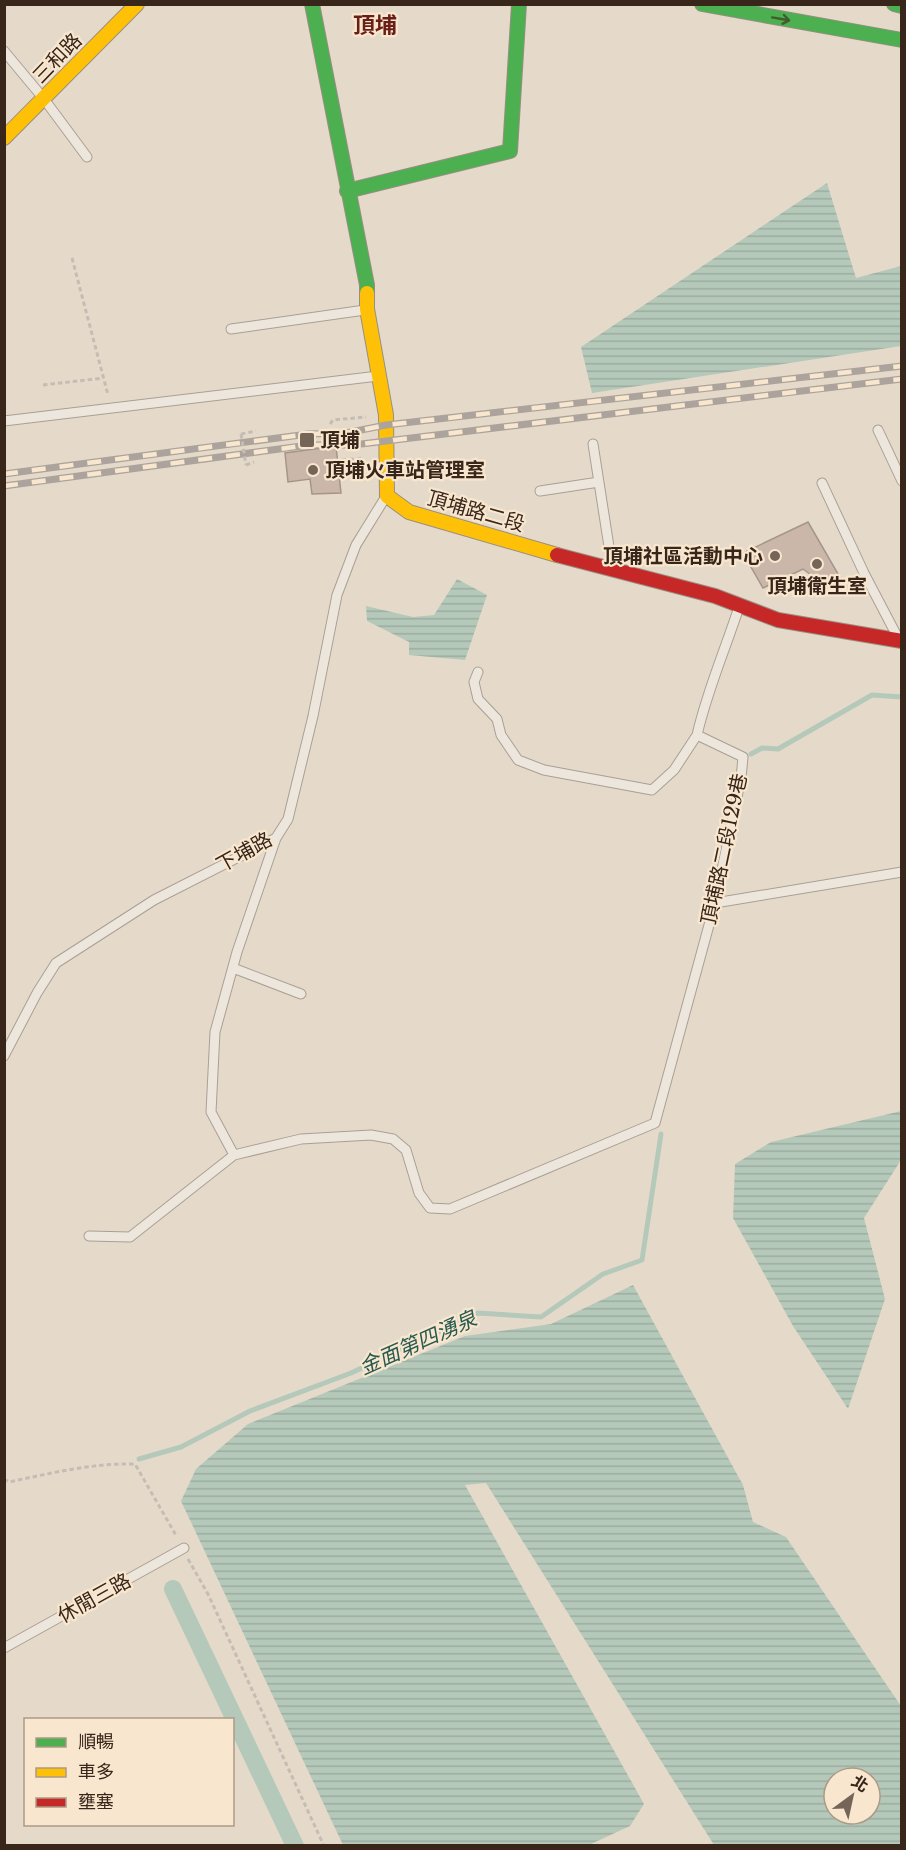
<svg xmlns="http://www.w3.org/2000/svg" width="906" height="1850" font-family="'Libre Baskerville','Noto Sans TC',serif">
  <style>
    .water { fill: url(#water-rules); fill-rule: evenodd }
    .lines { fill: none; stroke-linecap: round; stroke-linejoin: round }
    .stream { stroke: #b5c9bb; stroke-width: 5 }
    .canal { stroke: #b5c9bb; stroke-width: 18 }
    .building { fill: #cab7aa; stroke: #a59589; stroke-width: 1.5 }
    .lane-casing { stroke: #aa9f94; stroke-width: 11 }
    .fast-casing { stroke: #998e83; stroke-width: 16 }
    .slow-casing { stroke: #998e83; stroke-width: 16 }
    .jam-casing { stroke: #998e83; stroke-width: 16 }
    .path { stroke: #c5bcb3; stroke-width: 3; stroke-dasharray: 4.5 3; stroke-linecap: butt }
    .lane { stroke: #ede6dc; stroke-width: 9 }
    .fast { stroke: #4caf50; stroke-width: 14 }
    .slow { stroke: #ffc107; stroke-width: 14 }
    .jam { stroke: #c62828; stroke-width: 14 }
    .rail-casing { stroke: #aca49c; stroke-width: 7 }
    .rail { stroke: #f8e7ce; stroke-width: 4.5; stroke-dasharray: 14; stroke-linecap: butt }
    .path-bridge { stroke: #c5bcb3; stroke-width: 3; stroke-dasharray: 4.5 3; stroke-linecap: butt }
    .oneway { stroke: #415d30 }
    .poi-dot { fill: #756558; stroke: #f8e7ce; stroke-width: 2 }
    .labels { text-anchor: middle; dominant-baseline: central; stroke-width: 4.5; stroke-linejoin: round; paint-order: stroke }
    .street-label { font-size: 20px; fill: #39261b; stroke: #f8e7ce }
    .poi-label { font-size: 20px; font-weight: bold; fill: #39261b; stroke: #f8e7ce; text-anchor: start }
    .water-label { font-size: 21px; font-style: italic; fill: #295a51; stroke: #f8e7ce }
    .quarter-label { font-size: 22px; font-weight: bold; fill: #691e17; stroke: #f8e7ce }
  </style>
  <defs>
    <pattern id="water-rules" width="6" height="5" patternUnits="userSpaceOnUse" patternTransform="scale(1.5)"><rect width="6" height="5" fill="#b5c9bb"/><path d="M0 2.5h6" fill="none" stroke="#9caca0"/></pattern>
  </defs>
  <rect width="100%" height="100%" fill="#e5daca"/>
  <path class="water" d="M827,183L856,278L901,266V346L592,393L581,347Z
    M457,579L487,595L465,660L409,655V642L367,621L366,606L413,617L434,615Z
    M901,1111V1160L864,1218L885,1299L848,1409L793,1326L733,1218L735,1164L771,1142Z
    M633,1285L743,1485L753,1522L786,1537L901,1706V1845H714L486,1483L465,1485L644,1804L630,1826L589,1845H343L181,1501L196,1469L248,1424L465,1336L551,1324ZM834,1778H870V1814H834Z"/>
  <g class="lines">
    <path class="stream" d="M751,754L762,748L778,749L872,695L902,697
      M139,1459L181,1447L250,1411L351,1373L478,1313L541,1317L603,1274L642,1260L661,1134"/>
    <path class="canal" d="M173,1589L295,1846"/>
  </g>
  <path class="building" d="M336,446L341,493L312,494L310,479L288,482L285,453Z
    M808,522L841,579L825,585L803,569L763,588L743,553Z"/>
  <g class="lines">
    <defs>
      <path id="lane" d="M4,51L44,99L87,157
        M231,329L365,310
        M4,421L378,376
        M878,430L902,481
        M593,444L612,566
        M822,483L864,573L897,636
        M540,491L599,482
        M478,672L474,682L478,699L497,719L501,735L518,760L544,770L652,790L674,770L697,735
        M715,903L902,872
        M233,968L301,994
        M4,1056L37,993L56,963L154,900L276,838L288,819L313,716L337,595L356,545L385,498
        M234,1155L211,1112L215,1032L237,952L276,838
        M89,1236L130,1237L234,1155L301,1139L371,1135L393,1139L406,1150L419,1193L430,1208L450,1209L655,1123L715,903L741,778L743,757L697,735C707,691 725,650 739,607
        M4,1648L184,1548"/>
      <path id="fast" d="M312,4L367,285V293
        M702,4L902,40
        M894,4L902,6
        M347,191L510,151L519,4"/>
      <path id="slow" d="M4,138L137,4
        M367,293V309L386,415L387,496L409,512L557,555"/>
      <path id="jam" d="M557,555L715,596L778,620L902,641"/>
    </defs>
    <use href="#lane" class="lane-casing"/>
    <use href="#fast" class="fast-casing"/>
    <use href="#slow" class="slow-casing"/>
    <use href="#jam" class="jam-casing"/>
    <path class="path" d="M72,258L108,395
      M43,385L103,378
      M330,424L333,420L366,417
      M241,434L256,431
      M330,457L331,461L364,458
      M246,465L254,462
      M4,1479L9,1482C51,1473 93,1463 135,1464L177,1537
      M188,1559L208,1594L324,1846"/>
    <use href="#lane" class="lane"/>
    <use href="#fast" class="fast"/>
    <use href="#slow" class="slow"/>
    <use href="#jam" class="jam"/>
    <defs>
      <path id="rail" d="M4,474L308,434L346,433L386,425L902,366
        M4,486L309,445H353L902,379"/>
    </defs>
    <use href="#rail" class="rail-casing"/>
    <use href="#rail" class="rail"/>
    <path class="path-bridge" d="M241,434L246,465"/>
  </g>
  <defs><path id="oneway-shaft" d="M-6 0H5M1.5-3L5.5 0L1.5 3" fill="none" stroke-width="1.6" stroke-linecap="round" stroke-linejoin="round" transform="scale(1.5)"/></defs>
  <use class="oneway" href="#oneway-shaft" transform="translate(781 19) rotate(10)"/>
  <g class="poi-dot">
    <rect x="299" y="432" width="16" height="16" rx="3"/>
    <circle cx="313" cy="470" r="6"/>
    <circle cx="775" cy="556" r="6"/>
    <circle cx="817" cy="564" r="6"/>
  </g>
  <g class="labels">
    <g class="street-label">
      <text transform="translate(57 58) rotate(-46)">三和路</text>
      <text transform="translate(476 511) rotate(16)">頂埔路二段</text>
      <text transform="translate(724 849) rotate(-78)">頂埔路二段129巷</text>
      <text transform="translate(244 852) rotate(-29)">下埔路</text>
      <text transform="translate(94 1598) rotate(-29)">休閒三路</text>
    </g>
    <g class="poi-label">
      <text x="320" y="440">頂埔</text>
      <text x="325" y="470">頂埔火車站管理室</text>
      <text x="763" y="556" text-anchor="end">頂埔社區活動中心</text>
      <text x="817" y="586" text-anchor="middle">頂埔衛生室</text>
    </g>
    <g class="water-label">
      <text transform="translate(418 1343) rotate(-24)">金面第四湧泉</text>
    </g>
    <g class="quarter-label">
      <text x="375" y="25">頂埔</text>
    </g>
  </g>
  <rect width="906" height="1850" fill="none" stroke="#39261b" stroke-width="12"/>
  <rect x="24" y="1718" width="210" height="108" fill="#f8e7ce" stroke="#ac9a86" stroke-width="1.5"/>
  <rect x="36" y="1738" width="30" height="9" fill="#4caf50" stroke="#ac9a86" stroke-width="1.5"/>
  <text x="78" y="1748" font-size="18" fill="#39261b">順暢</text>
  <rect x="36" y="1768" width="30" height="9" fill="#ffc107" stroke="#ac9a86" stroke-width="1.5"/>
  <text x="78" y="1778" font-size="18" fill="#39261b">車多</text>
  <rect x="36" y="1798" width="30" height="9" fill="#c62828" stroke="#ac9a86" stroke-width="1.5"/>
  <text x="78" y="1808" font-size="18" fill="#39261b">壅塞</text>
  <g transform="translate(852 1796) rotate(33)"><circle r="28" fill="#f8e7ce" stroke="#ac9a86" stroke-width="1.5"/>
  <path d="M0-4.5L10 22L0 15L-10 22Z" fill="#756558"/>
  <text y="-9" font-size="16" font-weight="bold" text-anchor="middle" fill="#39261b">北</text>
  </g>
</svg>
